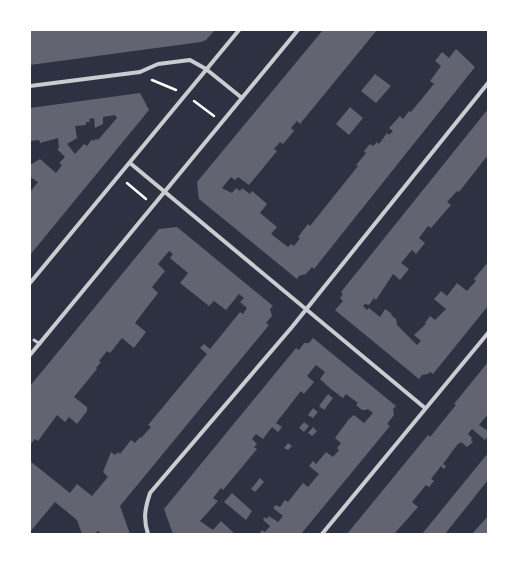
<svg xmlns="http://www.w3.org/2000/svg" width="518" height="564" font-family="Poppins,sans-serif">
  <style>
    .building { fill: #626471; fill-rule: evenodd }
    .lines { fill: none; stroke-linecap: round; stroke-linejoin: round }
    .path { stroke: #fff; stroke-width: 2.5 }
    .service { stroke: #caccd0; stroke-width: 3 }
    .minor { stroke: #caccd0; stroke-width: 4 }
  </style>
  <rect width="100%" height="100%" fill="#2d3142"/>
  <path class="building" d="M30,30H215L206,40L201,42L30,65Z
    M323,30H377L300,124L297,121L291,128L294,131L283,144L280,142L274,149L277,151L249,185L238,177L235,180L231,177L222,188L232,193L236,188L240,191L242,188L250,194L252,191L267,204L260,213L277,227L271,234L288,247L291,244L294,246L300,238L298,237L308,224L310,226L358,166L356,165L366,153L364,151L370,144L373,146L377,142L379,144L387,133L389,135L393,131L389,128L400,116L403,119L409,111L411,112L434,84L430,81L441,66L435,61L442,52L449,58L456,49L475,67L314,269L312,267L306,274L299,276L297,279L199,199L197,182Z
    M375,74L391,86L376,103L361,91Z
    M140,93L149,110L30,255V192L38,182L30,177V165L40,159L56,173L62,165L59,163L65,157L57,149L59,148L58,138L40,143L39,140L30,141V108ZM115,115L117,118L98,140L96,139L93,141L92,139L87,146L84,144L75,154L67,144L77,138L75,126L86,125V122H90L89,119L94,118L95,128L103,124V117Z
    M350,107L363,118L349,135L336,124Z
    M488,109V155L459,192L457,191L447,202L451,205L431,228L428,226L419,238L425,243L416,254L412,250L401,263L409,269L400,280L393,274L376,300L374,298L369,305L365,304L363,306L367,310L369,308L380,317L385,309L392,314L391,315L396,319L397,325L417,345L421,341L414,335L426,324L425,323L430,316L435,320L446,309L434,299L441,291L447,296L457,283L467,291L476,281L474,279L488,262V306L433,374L430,372L428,374L422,375L419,379L335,310L343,301L340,298L343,294L341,292Z
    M177,227L273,306L270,309L272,316L266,323L269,325L120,506L130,534H100L99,531L96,532L97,534H82L77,520L55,502L30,532V461L70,493L77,484L92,496L108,477L103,472L111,452L115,455L118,452L120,454L131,440L135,443L140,437L141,438L151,427L148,425L207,354L200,348L204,344L210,349L240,312L243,314L247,308L240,302L244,298L239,294L226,310L214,301L209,306L180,283L188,273L170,258L173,254L169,251L158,264L165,271L152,287L158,293L135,323L146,332L134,348L122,338L110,353L107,351L99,361L101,362L96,368L97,369L74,397L87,407V411L77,424L69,417L65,422L57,415L38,441L35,439L30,445V386L159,229Z
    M313,338L396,406L393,409L394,415L387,424L390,426L301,534H259L262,530L265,532L270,526L263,520L265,517L267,519L269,516L278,522L283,516L273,508L276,505L280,507L285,500L288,502L303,483L308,487L319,474L309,466L313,461L316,464L326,452L333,457L339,450L337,448L341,443L335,438L349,419L354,415L364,423L373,413L368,409L366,410H362L356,405L358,403L346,394L343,398L331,389L320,379L325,372L316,365L307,376L314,382L304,394L301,391L276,423L282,427L278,432L272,427L263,439L256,434L252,439L257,444L254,447L257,449L223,490L221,488L213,498L218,501L200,521L213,530L221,521L235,534H173L164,509L296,348L299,350L304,343H309Z
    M488,362V414L479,425L488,431V436L485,440L472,429L468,434L472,438L471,440L473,442L467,447L461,442L457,445L443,464L446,466L444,469L441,466L431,479L434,481L429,487L426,485L412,502L418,507L394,534H347L428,435L430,437L456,405L454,404Z
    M328,394L333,398L324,410L319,406Z
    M313,408L318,412L313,418L308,415Z
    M304,422L309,426L304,432L299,428Z
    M313,427L317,431L312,436L308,433Z
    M288,443L292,446L288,450L284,448Z
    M488,453V480L445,534H422Z
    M260,478L264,482L255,492L251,489Z
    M232,493L252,511L246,520L224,502Z
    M488,516V534H472Z"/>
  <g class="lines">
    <path class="path" d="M152,80L176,90
      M194,101L214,116
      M127,183L146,199"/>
    <path class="service" d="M34,340L40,344"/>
    <path class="minor" d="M30,86L140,72L158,64L190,60L206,69L242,98
      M130,163L425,408
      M30,283L239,30
      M30,355L298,30
      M148,534C143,519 145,508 150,493L292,327L488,83
      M322,534L488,333"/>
  </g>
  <rect width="518" height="564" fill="none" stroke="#ffffff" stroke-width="62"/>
</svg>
